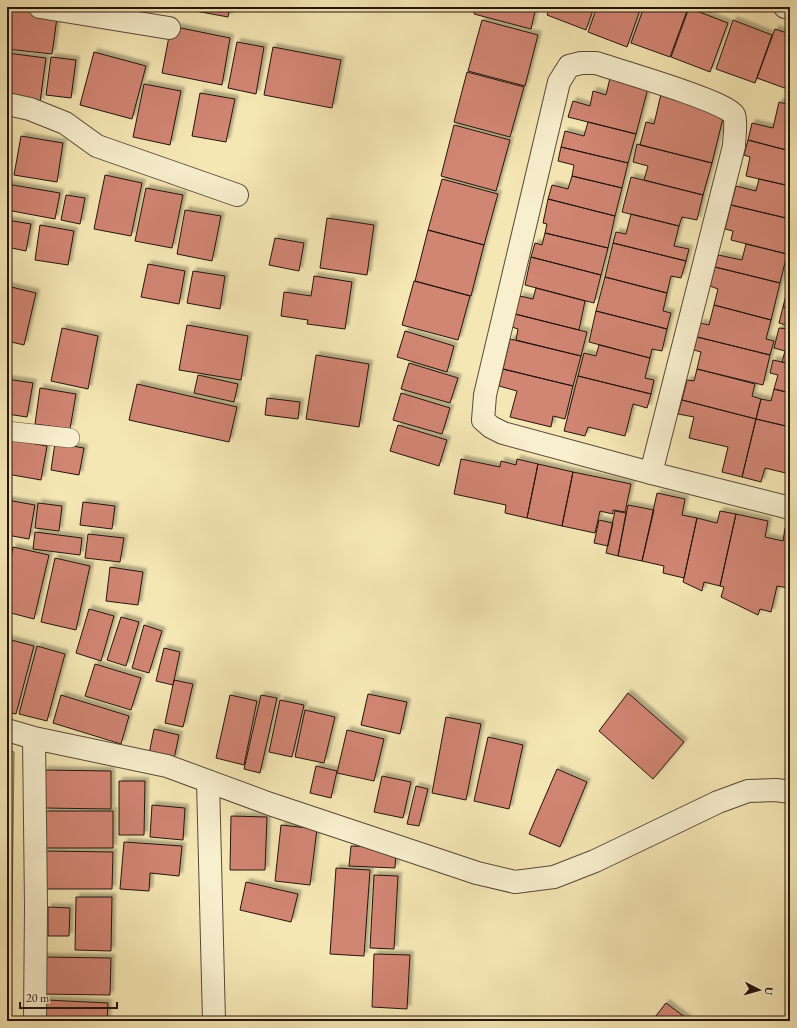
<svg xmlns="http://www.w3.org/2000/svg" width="797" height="1028" font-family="'EB Garamond',serif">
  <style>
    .green { fill: #c4c388; stroke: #746c4b }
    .building { fill: #d18573; stroke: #24140e; filter: url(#shadow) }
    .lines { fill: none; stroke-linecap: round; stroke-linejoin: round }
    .lane-casing { stroke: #584938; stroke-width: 20 }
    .street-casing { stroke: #584938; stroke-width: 24 }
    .lane { stroke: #f8efce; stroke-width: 19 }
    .street { stroke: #f8efce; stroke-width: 22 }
  </style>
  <defs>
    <filter id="shadow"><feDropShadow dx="3.5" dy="-3.5" stdDeviation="1" flood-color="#0004"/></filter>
  </defs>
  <rect width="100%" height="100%" fill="#f5e7b4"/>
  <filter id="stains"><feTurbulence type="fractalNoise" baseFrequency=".005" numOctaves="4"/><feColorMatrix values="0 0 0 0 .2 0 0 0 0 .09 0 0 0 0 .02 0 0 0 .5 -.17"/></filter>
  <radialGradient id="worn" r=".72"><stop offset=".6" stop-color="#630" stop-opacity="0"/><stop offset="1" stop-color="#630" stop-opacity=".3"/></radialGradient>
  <path class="green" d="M7,750L14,752L11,1002H7Z"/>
  <path class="building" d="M7,7H34L58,10L52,54L7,49Z
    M190,7H230L228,17L190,10Z
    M476,7H536L531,29L474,14Z
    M550,7H594L586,30L547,15Z
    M597,7H641L627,47L588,32Z
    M644,7L688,8L670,57L631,43Z
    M689,8L728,23L710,72L671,57Z
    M482,20L538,35L525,86L468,71Z
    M733,20L772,35L755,83L716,69Z
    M171,26L230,38L222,85L162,73Z
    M775,29L790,34V90L757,78Z
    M237,42L264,47L256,94L228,88Z
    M273,47L341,60L332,108L264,95Z
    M94,52L146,66L132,119L80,105Z
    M7,53L46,58L40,102L7,98Z
    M51,57L76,60L71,98L46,95Z
    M467,72L524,87L510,137L454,122Z
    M610,78L648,88L636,134L568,117L573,101L590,106L593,91L606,95Z
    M144,84L181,91L170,145L133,137Z
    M200,93L235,99L226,142L192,136Z
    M661,94L725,110L712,163L640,145L646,122L654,124Z
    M779,102L790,105V151L748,140L752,123L773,128Z
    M588,122L636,134L628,163L561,147L565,131L584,136Z
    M454,125L510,140L496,191L441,176Z
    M21,136L63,143L57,182L14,175Z
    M748,140L790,151V186L746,176L750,157L744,155Z
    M637,144L712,163L703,195L644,180L648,166L633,162Z
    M561,147L628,163L622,188L572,176L574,165L558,161Z
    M105,175L142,183L131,236L94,229Z
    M572,176L622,188L615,216L548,199L552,185L568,189Z
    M631,177L703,195L697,220L682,217L679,226L622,212Z
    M442,179L498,194L484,245L428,230Z
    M759,179L790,186V219L731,205L736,186L756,191Z
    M7,184L60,193L55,219L7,210Z
    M146,188L183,195L172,248L135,241Z
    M66,195L85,198L80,224L61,220Z
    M548,199L615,216L608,248L545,233L547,224L543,223Z
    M731,205L790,219V244L787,254L731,240L733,231L725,229Z
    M185,210L221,216L212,261L177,254Z
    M631,214L679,226L674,246L689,249L686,261L613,243L616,232L626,234Z
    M327,218L374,225L367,275L320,268Z
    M7,220L31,224L26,251L7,247Z
    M40,225L74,231L68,265L35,260Z
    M428,230L484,245L471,296L415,281Z
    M545,233L608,248L601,275L531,257L535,243L542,245Z
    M275,238L304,243L299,271L269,265Z
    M613,243L686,261L681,278L671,276L667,293L605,277Z
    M746,244L787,254L780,283L715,267L718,255L742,260Z
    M531,257L601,275L594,303L525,285Z
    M148,264L185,271L179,304L141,297Z
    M715,267L780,283L771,320L714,305L718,289L710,286Z
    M193,271L225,276L220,309L187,303Z
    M314,276L352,282L345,329L307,324L308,320L281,316L284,292L311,296Z
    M605,277L667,293L663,311L671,313L667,329L596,311Z
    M790,279V308L783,307Z
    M414,281L470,296L458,340L402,325Z
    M7,286L36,293L24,345L7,341Z
    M536,288L585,301L579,330L515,314L520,296L533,299Z
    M714,305L771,320L766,339L774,341L770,355L697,337L700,323L709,325Z
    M783,307L790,308V326L779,323Z
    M596,311L667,329L662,351L652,349L650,358L589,342Z
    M515,314L587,332L581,356L516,340L518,329L512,327Z
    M187,325L248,336L241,380L179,370Z
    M62,328L98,336L88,389L51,381Z
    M779,328L790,329V364L782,362L785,351L774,348Z
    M405,331L454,346L447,372L397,357Z
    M697,337L770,355L763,385L697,369L701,352L694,350Z
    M510,339L581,356L573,386L503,369Z
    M599,345L650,358L645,378L654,380L651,394L578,376L584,353L596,356Z
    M316,355L369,364L359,427L306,419Z
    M773,360L790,364V393L774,389L778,375L770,373Z
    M409,363L458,378L450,403L401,389Z
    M503,369L573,386L565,419L553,416L551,427L510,417L517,391L499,386Z
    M697,369L755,384L752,396L761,399L756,419L682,400L687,380L694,381Z
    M198,375L238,384L234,402L194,393Z
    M578,376L651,394L647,408L633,404L625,436L588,427L585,436L564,431Z
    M7,379L33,383L27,417L7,414Z
    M137,384L237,407L229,442L129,420Z
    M40,388L76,394L70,429L35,424Z
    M774,389L790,393V427L756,419L761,399L771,401Z
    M401,393L450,408L442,434L393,420Z
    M267,398L300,402L298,419L265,415Z
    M682,400L756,419L742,477L722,472L728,447L689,438L694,417L678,414Z
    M756,419L790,427V474L765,468L761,482L742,477Z
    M398,425L447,440L439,466L390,451Z
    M7,439L47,446L41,480L7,474Z
    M55,443L84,448L79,475L51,470Z
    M461,459L500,467L501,461L516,465L517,459L538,464L527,518L505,513L506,505L454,494Z
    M538,464L573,472L562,526L527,518Z
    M573,472L631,484L625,512L613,510V514L600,511L595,533L562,526Z
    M657,493L685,499L682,515L697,518L684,578L663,573L664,566L642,561Z
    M7,500L35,505L29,539L7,535Z
    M83,502L115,506L112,529L80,525Z
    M38,503L62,506L59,531L35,528Z
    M628,505L654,510L642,561L618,556Z
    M615,511L626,513L618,556L606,553Z
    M720,511L736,514L720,586L704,582L702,591L683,582L697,518L717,523Z
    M736,514L768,521L765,537L783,541L785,528L790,529V579L788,588L777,586L771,612L760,609L758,615L721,597L724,587L720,586Z
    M599,520L613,523L608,546L594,543Z
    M35,532L82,538L80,555L33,549Z
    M88,534L124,538L120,562L85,558Z
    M13,547L49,555L34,619L7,612V577Z
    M55,558L90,566L76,630L41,622Z
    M110,567L143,572L138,605L106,601Z
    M89,609L114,616L101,661L76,653Z
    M121,617L139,622L126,666L107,660Z
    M144,625L162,631L149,673L132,668Z
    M7,639L34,646L16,714L7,712Z
    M37,646L65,654L47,721L19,714Z
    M164,648L180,652L173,685L156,681Z
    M95,664L141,678L131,710L85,696Z
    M174,680L193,684L183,727L165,723Z
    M628,693L684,742L653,779L599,731Z
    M368,694L407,702L400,734L361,725Z
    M61,695L129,716L121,744L53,723Z
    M230,695L257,701L244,765L216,758Z
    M261,695L277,698L260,773L244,769Z
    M280,700L304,705L292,757L269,752Z
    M305,710L335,717L324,763L295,757Z
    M446,717L481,724L466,800L432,793Z
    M154,729L179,735L174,759L149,754Z
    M347,730L384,739L374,781L337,773Z
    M488,737L523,745L509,809L474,801Z
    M316,766L337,771L331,798L310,793Z
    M557,769L587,782L560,847L529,834Z
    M44,770L111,771V809L44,808Z
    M382,776L411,782L403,818L374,812Z
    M119,781H145L144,835H119Z
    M416,786L428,789L419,826L407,824Z
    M152,805L185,808L183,840L150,837Z
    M45,811H113V848H45Z
    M231,816L267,817L265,870H230Z
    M281,825L317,829L310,885L275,881Z
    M124,842L182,846L179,876L150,873L149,891L120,889Z
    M351,846L396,848L395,868L349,866Z
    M44,851L113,852L112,889H44Z
    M336,868L370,870L364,956L330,954Z
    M374,875L398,876L394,949L370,948Z
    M246,882L298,894L291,922L240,910Z
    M76,897H112L111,951L75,950Z
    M48,907L70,908L69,936H48Z
    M374,954L410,955L407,1009L372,1007Z
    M42,957L111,958L110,995L42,994Z
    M46,1000L108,1003L107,1021H45Z
    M666,1003L690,1021H652Z"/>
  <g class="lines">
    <defs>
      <path id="lane" d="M7,431L70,438"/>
      <path id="street" d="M40,7L169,28
        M785,7L790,8
        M7,104L30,109L65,123L97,146L237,195
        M651,473L734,146C734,138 737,123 734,115C728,102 617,70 596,63H581L569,66L559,82L485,395L483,420L491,427L503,433L651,473L790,508
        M7,730L34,738L167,766L270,804L477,873L515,882L554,877L595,861L718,802L748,791L776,790L790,792
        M34,738L36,906L35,1021
        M208,781L214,1021"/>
    </defs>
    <use href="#lane" class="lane-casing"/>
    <use href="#street" class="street-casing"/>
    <use href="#lane" class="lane"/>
    <use href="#street" class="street"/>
  </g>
  <rect width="797" height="1028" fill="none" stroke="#f5e7b4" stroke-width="24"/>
  <rect x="8" y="8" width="781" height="1012" fill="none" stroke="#24140e" stroke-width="2"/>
  <rect x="12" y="12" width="773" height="1004" fill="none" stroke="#24140e"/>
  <g transform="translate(759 990) rotate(96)" stroke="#f8efce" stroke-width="3" paint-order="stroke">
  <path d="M0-3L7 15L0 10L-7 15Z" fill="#24140e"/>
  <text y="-6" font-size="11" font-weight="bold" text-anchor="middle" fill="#24140e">U</text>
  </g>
  <path d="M20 1002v6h97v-6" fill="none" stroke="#24140e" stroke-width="2"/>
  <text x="26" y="1002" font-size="12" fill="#24140e" stroke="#f8efce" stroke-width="3" paint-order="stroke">20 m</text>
  <rect width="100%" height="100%" filter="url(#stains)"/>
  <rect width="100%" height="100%" fill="url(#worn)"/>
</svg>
